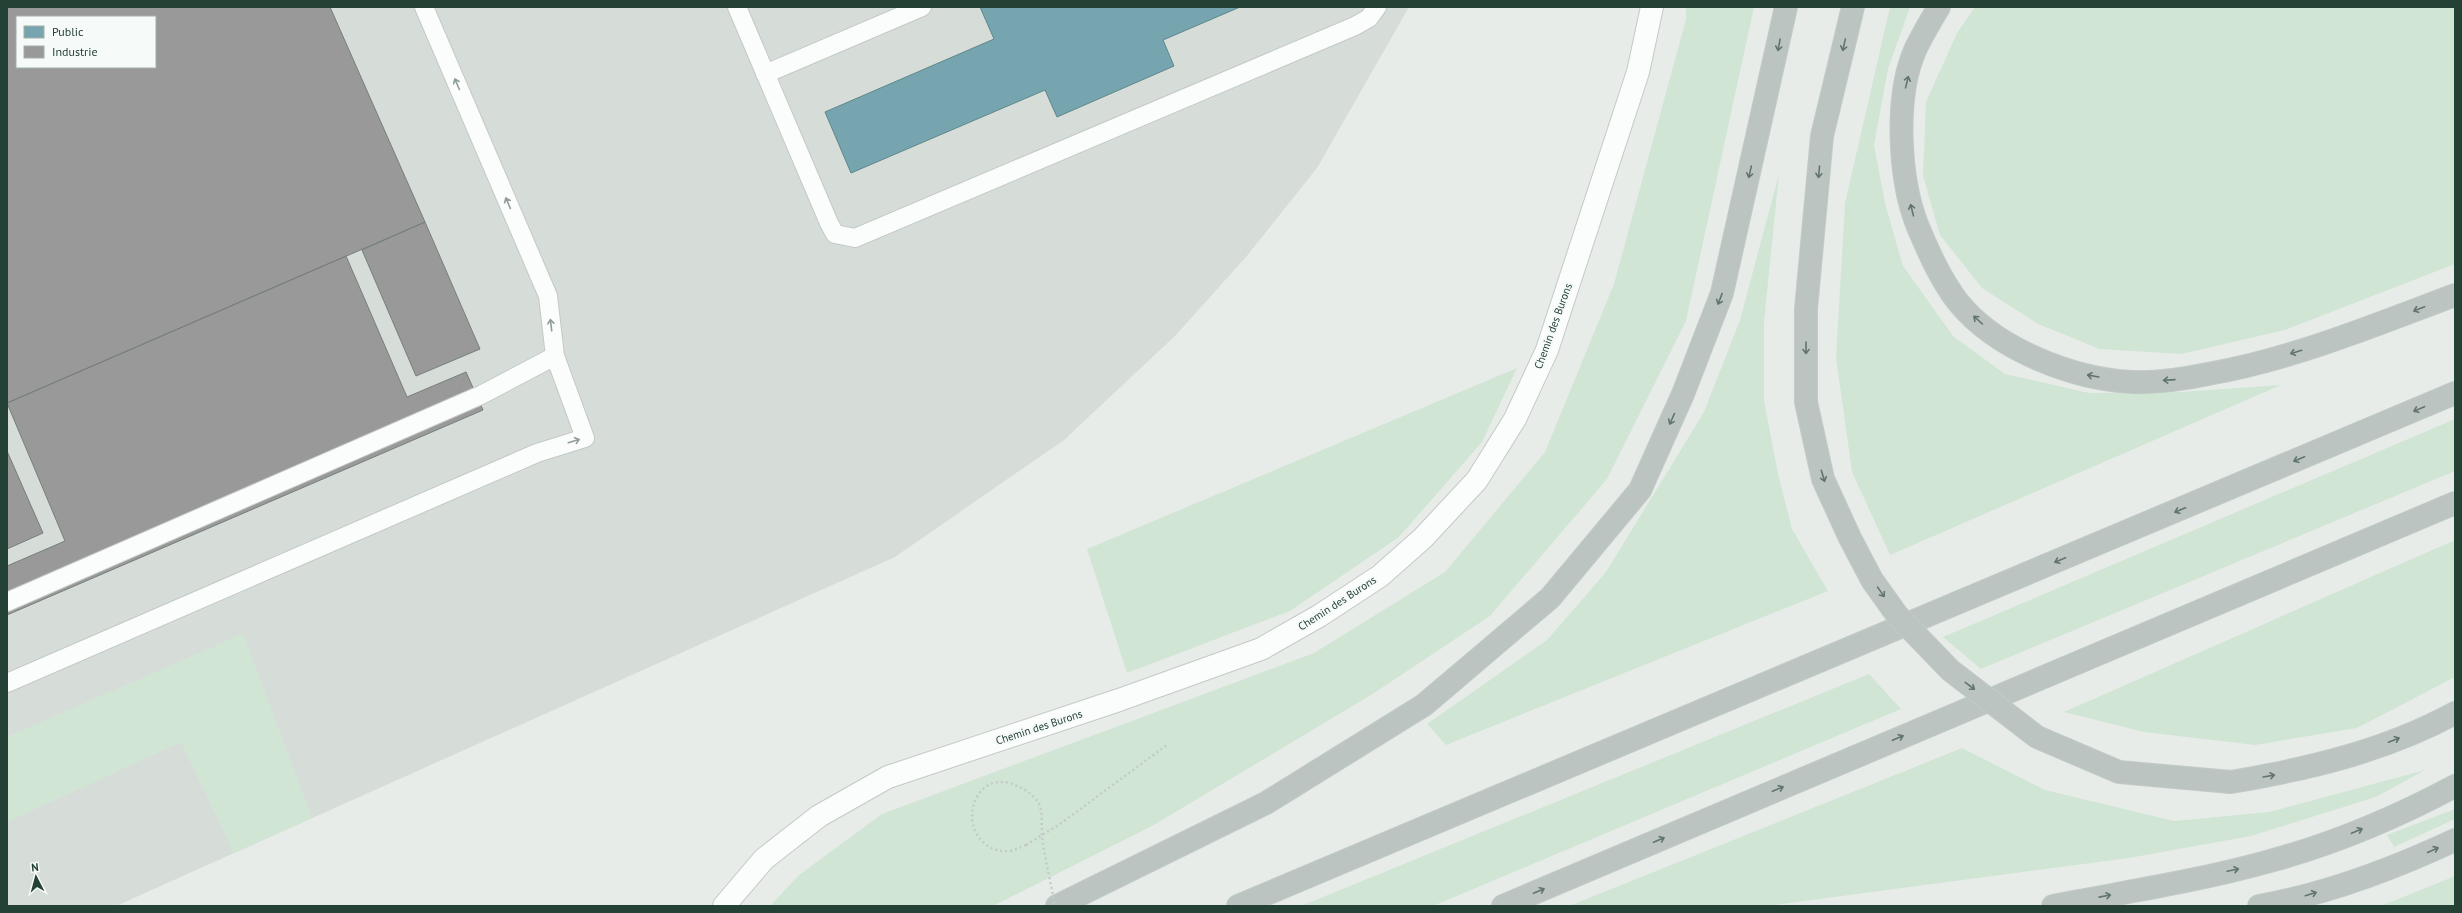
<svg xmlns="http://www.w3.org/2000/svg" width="2462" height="913" font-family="'PT Sans',sans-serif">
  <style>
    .built { fill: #d6ddd9; fill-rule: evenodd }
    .green { fill: #d1e5d4 }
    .public { fill: #76a5af; stroke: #5d878a }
    .industry { fill: #999; stroke: #767f7b; fill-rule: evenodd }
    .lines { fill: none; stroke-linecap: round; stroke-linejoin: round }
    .lane-casing { stroke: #c4c9c6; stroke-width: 20 }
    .street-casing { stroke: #c4c9c6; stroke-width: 24 }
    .highway-casing { stroke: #c2cbc7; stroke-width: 24 }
    .path { stroke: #c3cbc7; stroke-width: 2.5; stroke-dasharray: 2 3; stroke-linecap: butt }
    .lane { stroke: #fbfcfc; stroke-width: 18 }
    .street { stroke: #fbfcfc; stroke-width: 22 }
    .highway { stroke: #bcc4c1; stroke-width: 22 }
    .highway-bridge-casing { stroke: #c2cbc7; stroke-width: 24; stroke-linecap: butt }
    .path-bridge { stroke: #c3cbc7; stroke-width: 2.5; stroke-dasharray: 2 3; stroke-linecap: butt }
    .highway-bridge { stroke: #bcc4c1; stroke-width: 22 }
    .oneway { stroke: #61756d }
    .oneway2 { stroke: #909e98 }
    .labels { text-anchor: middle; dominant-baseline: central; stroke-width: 4; stroke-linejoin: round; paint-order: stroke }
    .street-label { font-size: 11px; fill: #244135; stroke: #f6faf8 }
  </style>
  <rect width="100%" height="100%" fill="#e7ece9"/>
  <path class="built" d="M7,7H1409L1317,168L1246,257L1176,335L1064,440L895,557L116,906H7ZM17,17H155V67H17Z"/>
  <path class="green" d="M1686,7H1754L1686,321L1607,479L1490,616L1371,695L1152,826L993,906H770L799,875L882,814L1314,653L1445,572L1545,452L1614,284L1686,19Z
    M1890,7H1910L1888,69L1874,145L1885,203L1903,266L1953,336L2005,374L2089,393L2180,392L2281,385L1890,555L1852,472L1836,358L1845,203Z
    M1975,7H2455V264L2285,330L2181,354L2100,349L2038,324L1982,288L1940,235L1923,176L1926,102L1957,33Z
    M1779,174L1764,323V400L1778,474L1792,529L1828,591L1446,745L1427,724L1547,640L1606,572L1704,412L1740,320Z
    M1517,368L1482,442L1399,537L1290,611L1127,673L1087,549Z
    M2455,419V471L1981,669L1943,637Z
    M2455,540V677L2357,728L2255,745L2144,732L2064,712Z
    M243,634L312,818L234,853L181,742L7,822V737Z
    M1869,674L1901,709L1433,906H1301Z
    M1962,748L2045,790L2174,821L2269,812L2425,770L2376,797L2251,836L2129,858L1766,906H1569Z
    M2455,809V819L2394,847L2387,835Z
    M2455,876V906H2381Z"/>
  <path class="public" d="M980,7H1240L1163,40L1174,66L1057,117L1045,90L851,173L825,112L994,39Z"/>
  <path class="industry" d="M7,7H330L425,222L7,403ZM17,17H155V67H17Z
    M425,222L480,349L416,376L362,250Z
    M346,256L407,397L466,372L483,410L7,615V566L65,541L7,403Z
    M7,451L43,533L7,549Z"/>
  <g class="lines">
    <defs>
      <path id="lane" d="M737,7L829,223L835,234L855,238L1355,26L1369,18L1377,7
        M765,74L922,7
        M7,602L481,395L555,356
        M7,683L537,453L585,438L555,356L548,296L424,7"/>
      <path id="street" d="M724,906L764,859L819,816L888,777L1119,700L1261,649L1319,616L1380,576L1423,538L1477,480L1515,419L1547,350L1638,72L1652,7"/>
      <path id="highway" d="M1939,7C1931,20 1923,34 1916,48C1894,96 1899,180 1918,227C1929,253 1941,280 1958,302C1996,349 2072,379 2132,382C2157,383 2184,379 2208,374C2293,359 2375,325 2455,295
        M1806,309L1822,136L1853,7
        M2231,782C2308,769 2385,751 2455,713
        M1057,906L1266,803L1424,705L1550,598L1640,490L1683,394L1722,293L1786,7
        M1238,906L2455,393
        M1503,906L2455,503
        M2053,906C2125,892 2199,881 2270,861C2333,844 2397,817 2455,786
        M2259,906C2327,894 2393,869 2455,840"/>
    </defs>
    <use href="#lane" class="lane-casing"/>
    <use href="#street" class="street-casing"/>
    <use href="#highway" class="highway-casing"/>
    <path class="path" d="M1026,845L1060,824L1167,745"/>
    <use href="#lane" class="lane"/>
    <use href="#street" class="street"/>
    <use href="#highway" class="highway"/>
    <defs>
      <path id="highway-bridge" d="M1806,309V402L1823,479L1850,538L1872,580L1897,615L1950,670L2037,737L2119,772L2231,782"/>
    </defs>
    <use href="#highway-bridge" class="highway-bridge-casing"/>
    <path class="path-bridge" d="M1026,845C1020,847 1014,851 1009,851C1002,852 994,850 988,846C956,825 976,768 1015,785C1026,790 1035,795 1040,806C1043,815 1041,828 1042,837C1045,860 1051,883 1055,906"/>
    <use href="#highway-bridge" class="highway-bridge"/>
  </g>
  <defs><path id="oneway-shaft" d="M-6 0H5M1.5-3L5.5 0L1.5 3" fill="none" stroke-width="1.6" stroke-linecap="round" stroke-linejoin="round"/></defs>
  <g class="oneway">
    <use href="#oneway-shaft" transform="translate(1779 45) rotate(101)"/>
    <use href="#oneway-shaft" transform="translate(1844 45) rotate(103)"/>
    <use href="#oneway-shaft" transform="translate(1907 82) rotate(-76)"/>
    <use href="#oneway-shaft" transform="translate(1750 172) rotate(103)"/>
    <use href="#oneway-shaft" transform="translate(1819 172) rotate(95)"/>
    <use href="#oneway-shaft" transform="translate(1912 210) rotate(-104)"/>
    <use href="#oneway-shaft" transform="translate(1720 299) rotate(111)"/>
    <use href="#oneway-shaft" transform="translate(2419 309) rotate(159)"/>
    <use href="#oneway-shaft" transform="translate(1978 320) rotate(-138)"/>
    <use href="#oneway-shaft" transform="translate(1806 348) rotate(90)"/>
    <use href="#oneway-shaft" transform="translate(2296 352) rotate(163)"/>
    <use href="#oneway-shaft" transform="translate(2093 376) rotate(-170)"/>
    <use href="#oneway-shaft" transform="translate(2169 380) rotate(176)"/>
    <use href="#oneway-shaft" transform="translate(2419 409) rotate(157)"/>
    <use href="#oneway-shaft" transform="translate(1672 419) rotate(114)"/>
    <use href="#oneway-shaft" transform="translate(2299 459) rotate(157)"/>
    <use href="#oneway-shaft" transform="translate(1823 476) rotate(73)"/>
    <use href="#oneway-shaft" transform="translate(2180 510) rotate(157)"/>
    <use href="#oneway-shaft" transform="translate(2060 560) rotate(157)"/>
    <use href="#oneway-shaft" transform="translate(1881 592) rotate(55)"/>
    <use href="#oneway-shaft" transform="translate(1970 686) rotate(37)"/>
    <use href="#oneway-shaft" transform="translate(1898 738) rotate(-23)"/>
    <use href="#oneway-shaft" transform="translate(2394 740) rotate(-21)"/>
    <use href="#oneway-shaft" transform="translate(2269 776) rotate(-10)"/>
    <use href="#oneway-shaft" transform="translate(1778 789) rotate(-23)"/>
    <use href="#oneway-shaft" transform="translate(2357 831) rotate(-23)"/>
    <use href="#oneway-shaft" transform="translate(1659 840) rotate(-23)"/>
    <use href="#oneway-shaft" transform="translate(2433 850) rotate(-24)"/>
    <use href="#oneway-shaft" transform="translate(2233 870) rotate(-12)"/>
    <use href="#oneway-shaft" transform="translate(1539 891) rotate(-23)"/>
    <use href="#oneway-shaft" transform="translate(2311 894) rotate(-17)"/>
    <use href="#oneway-shaft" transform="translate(2105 896) rotate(-11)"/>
  </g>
  <g class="oneway2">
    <use href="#oneway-shaft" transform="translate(457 84) rotate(-113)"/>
    <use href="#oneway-shaft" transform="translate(508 203) rotate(-113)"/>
    <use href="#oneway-shaft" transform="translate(551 325) rotate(-97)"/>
    <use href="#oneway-shaft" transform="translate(574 441) rotate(-17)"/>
  </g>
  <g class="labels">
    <g class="street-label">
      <text transform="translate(1553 326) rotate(-70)">Chemin des Burons</text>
      <text transform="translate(1337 603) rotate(-33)">Chemin des Burons</text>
      <text transform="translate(1039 727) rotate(-18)">Chemin des Burons</text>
    </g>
  </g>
  <rect width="2462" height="913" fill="none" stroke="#244135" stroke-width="16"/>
  <rect x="16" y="16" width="140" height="52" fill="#f6faf8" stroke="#a2b0aa"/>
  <rect x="24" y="26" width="20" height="12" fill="#76a5af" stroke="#a2b0aa"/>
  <text x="52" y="36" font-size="12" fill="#244135">Public</text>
  <rect x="24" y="46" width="20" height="12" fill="#999999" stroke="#a2b0aa"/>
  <text x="52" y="56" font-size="12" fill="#244135">Industrie</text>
  <g transform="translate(36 877) rotate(354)" stroke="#f6faf8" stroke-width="3" paint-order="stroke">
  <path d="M0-3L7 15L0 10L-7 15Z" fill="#244135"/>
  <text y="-6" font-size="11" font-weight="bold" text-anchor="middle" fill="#244135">N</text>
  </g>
</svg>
